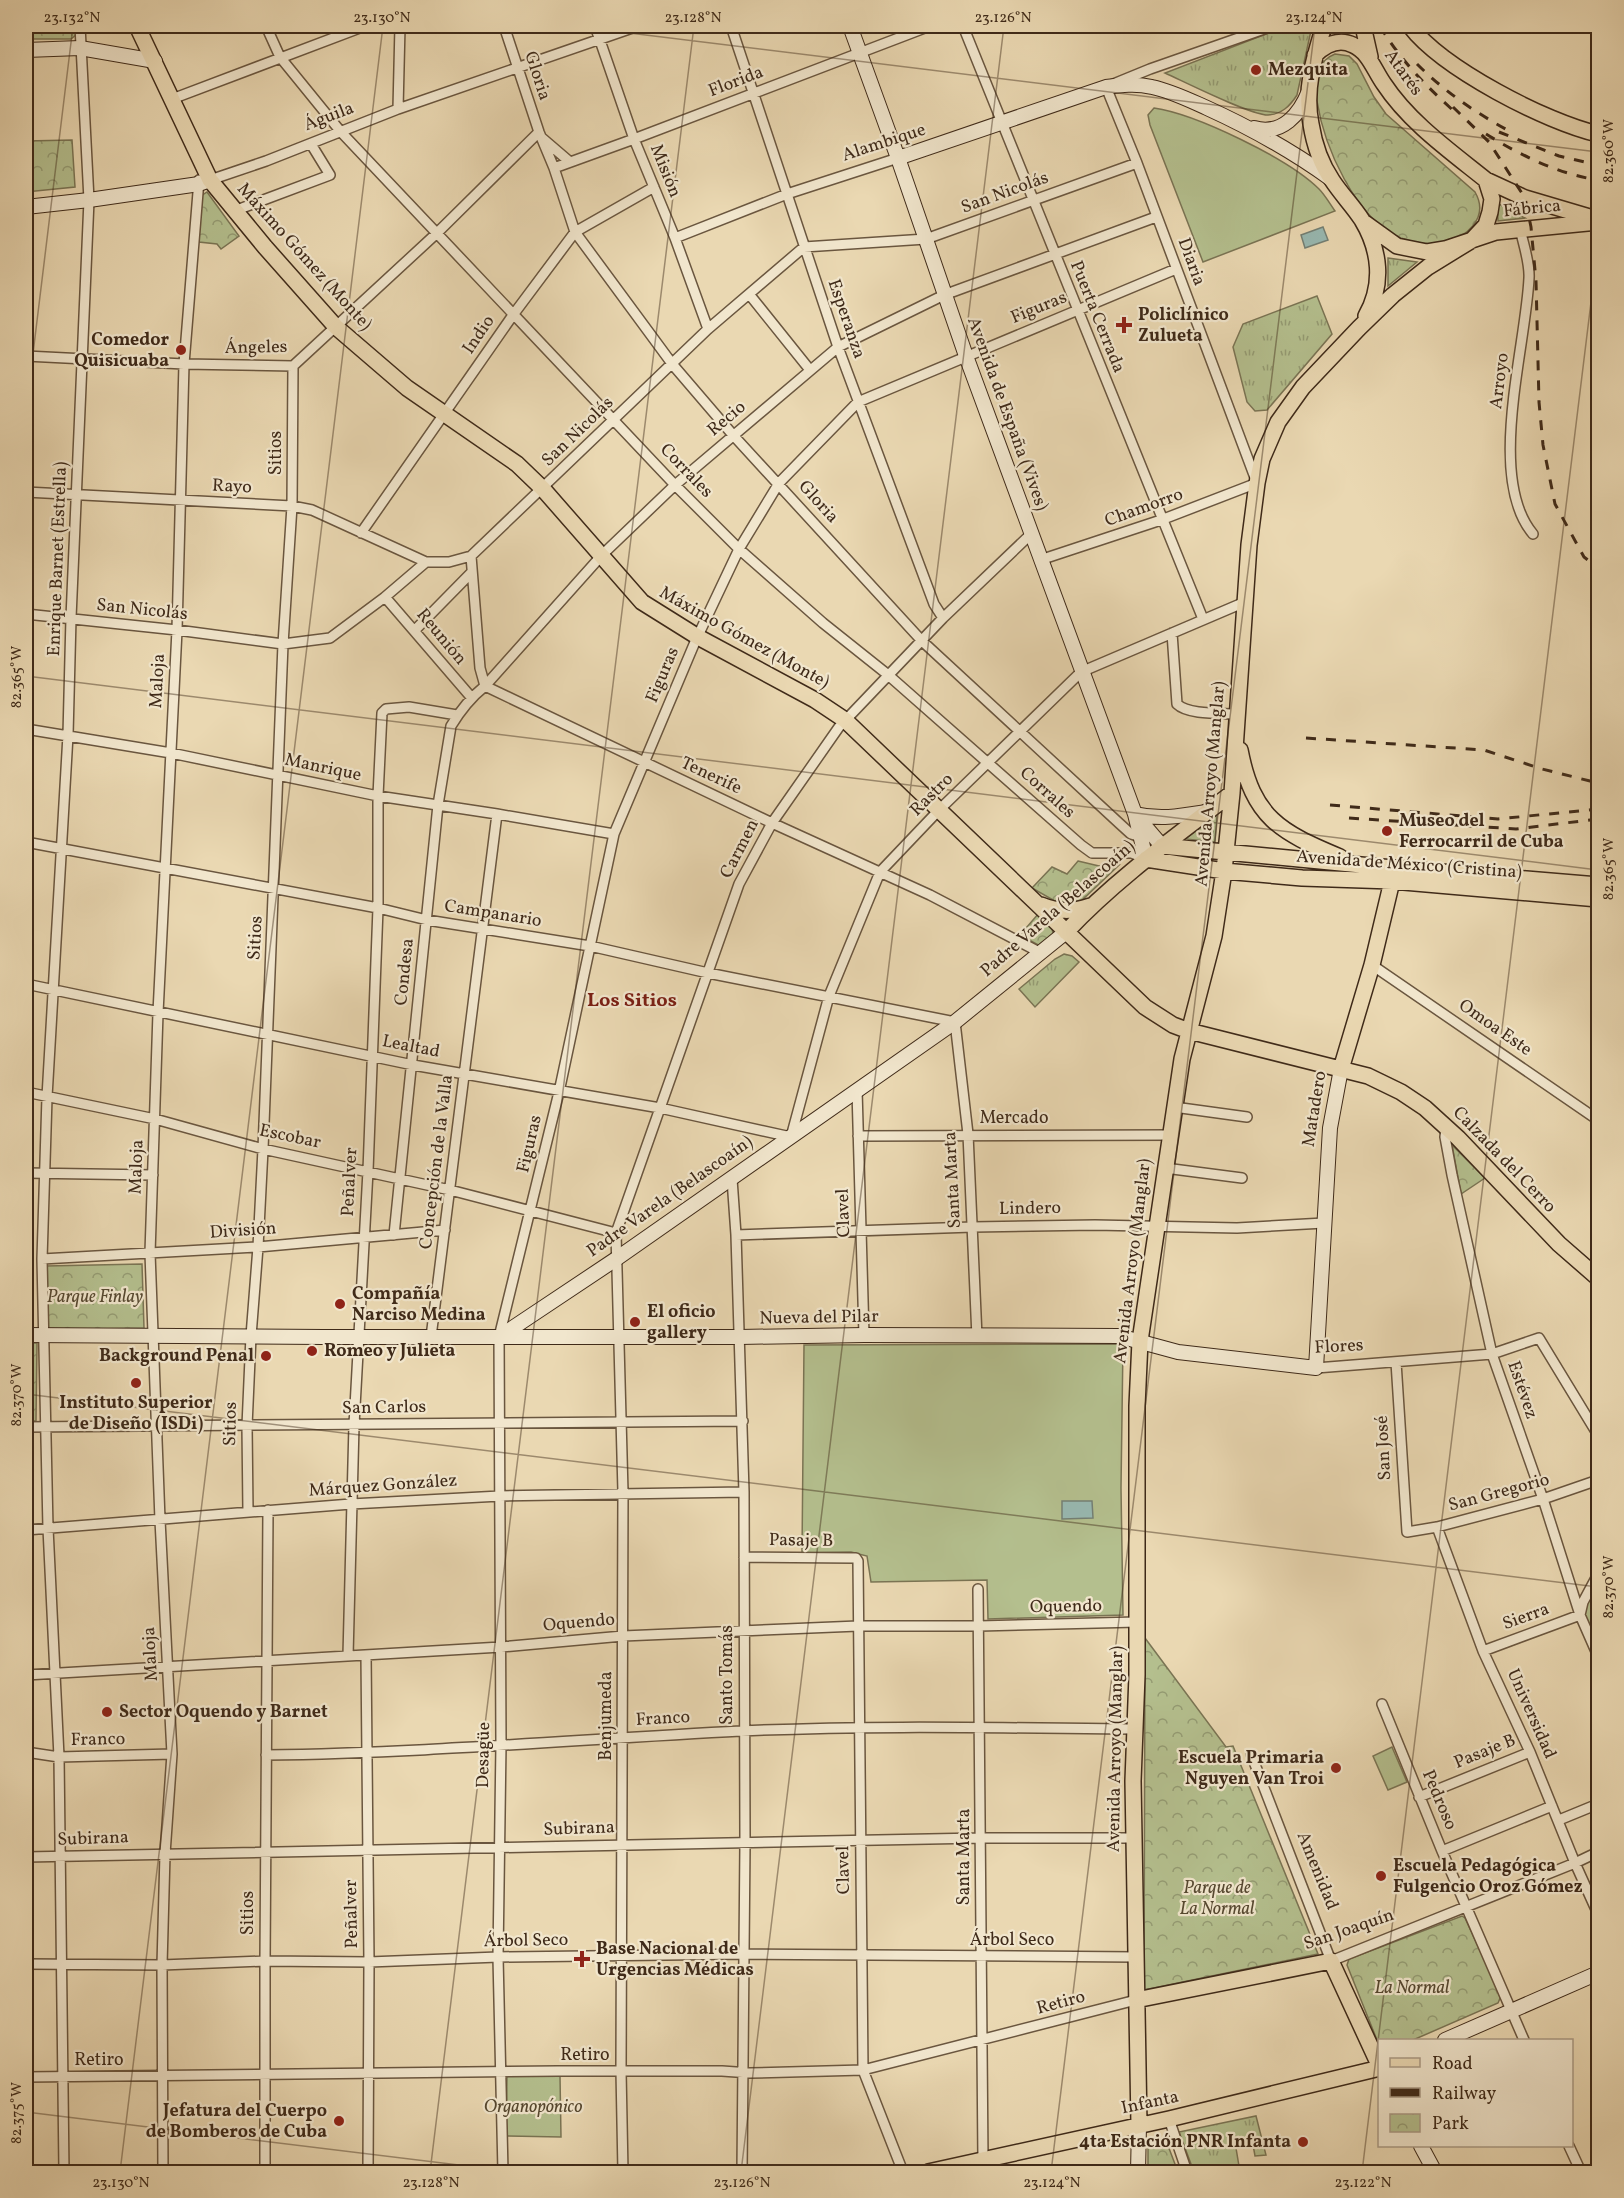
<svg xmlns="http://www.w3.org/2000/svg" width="1624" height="2198" font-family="Vollkorn,serif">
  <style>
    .grass { fill: url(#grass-tufts); stroke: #7a7454; stroke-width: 1.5 }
    .park { fill: url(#park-crowns); stroke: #7a7454; stroke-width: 1.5 }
    .garden { fill: #b4bf8e; stroke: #7a7454; stroke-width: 1.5 }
    .water { fill: #98b9b2; stroke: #748075; stroke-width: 1.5 }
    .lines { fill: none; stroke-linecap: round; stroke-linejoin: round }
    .street-casing { stroke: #6a563f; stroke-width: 12 }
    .secondary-casing { stroke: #3f2a19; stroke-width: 16 }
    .primary-casing { stroke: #3f2a19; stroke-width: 18 }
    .street { stroke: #f1e6cd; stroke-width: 9 }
    .secondary { stroke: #f1e6cd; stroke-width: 14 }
    .primary { stroke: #ead8b2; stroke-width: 15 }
    .rail { stroke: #3f2a19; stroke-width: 3; stroke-dasharray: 10 10; stroke-linecap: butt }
    .ticks { fill: none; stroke: #3f2a19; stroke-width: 1.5; stroke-opacity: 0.45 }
    .poi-dot { fill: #8f2418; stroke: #f1e6cd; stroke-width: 2 }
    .labels { text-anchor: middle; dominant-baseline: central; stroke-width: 4.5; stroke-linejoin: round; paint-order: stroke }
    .poi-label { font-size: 18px; font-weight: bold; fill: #3f2a19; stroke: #f1e6cd; text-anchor: start }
    .street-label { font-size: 18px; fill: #3f2a19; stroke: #f1e6cd }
    .park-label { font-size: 18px; font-style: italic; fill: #564830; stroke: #f1e6cd }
    .neighbourhood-label { font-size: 20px; font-weight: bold; fill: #7a1f14; stroke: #f1e6cd }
    .neatline { fill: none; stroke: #3f2a19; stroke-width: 2 }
    .ticks-label { font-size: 15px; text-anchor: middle; fill: #3f2a19 }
  </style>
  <defs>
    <pattern id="grass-tufts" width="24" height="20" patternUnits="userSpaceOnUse" patternTransform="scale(1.5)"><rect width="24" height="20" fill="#b4bf8e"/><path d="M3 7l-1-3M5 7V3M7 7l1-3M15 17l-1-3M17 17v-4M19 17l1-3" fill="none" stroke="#949b73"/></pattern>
    <pattern id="park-crowns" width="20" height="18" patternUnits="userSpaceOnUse" patternTransform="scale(1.5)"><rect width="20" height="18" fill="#b4bf8e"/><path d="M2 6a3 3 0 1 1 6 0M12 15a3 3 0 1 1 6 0" fill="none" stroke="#949b73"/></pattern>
  </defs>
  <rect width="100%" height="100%" fill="#ead8b2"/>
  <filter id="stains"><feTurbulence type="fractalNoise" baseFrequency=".00333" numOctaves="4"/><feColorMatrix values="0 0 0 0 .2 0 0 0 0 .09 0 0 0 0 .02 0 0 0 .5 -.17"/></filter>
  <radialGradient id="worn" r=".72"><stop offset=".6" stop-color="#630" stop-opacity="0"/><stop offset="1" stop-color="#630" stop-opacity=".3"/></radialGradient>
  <path class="grass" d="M1287,26H1312L1297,95C1290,106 1282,114 1268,115C1250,115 1185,82 1165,73Z
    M1497,203L1525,218L1498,221Z
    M1388,258L1417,262L1388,286Z
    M1317,296L1332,334L1267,410L1255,411L1247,402L1233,347L1243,324Z
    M1217,815L1215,842L1185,839Z
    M1064,954L1072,956L1079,962L1035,1007L1019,989L1055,959Z
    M1256,2116L1266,2155L1255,2156L1252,2139L1235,2142L1240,2172L1252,2170L1253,2172H1194L1179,2132Z"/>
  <path class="park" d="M26,26H78L77,34L71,39H26Z
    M1335,54L1349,56L1357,64L1374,97L1386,114L1475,192C1490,218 1466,239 1441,243C1428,246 1413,242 1401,238C1355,219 1324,146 1317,101C1314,83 1316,61 1335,54Z
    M72,140L75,187L26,192V141Z
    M207,192L239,236L221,249L217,244L199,242L201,196Z
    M1078,861L1099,866L1119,865L1078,904H1060L1032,888L1052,867L1067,874Z
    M1039,913L1051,922L1053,934L1040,946L1020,935Z
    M1452,1145L1485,1178L1461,1194Z
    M142,1264L144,1328L47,1330L46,1266Z
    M26,1343H37L36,1421H26Z
    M1145,1638L1226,1747L1233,1746L1318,1954L1144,1990Z
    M1462,1916L1465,1918L1501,1996L1498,2003L1413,2040H1380L1379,2045L1347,1965L1349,1959Z
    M1167,2143L1178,2172H1148V2146Z"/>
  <path class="garden" d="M1154,108C1196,114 1289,159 1319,189C1325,195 1330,204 1335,211L1203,262L1150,125L1148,115Z
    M1123,1344L1121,1488L1123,1615L988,1619L987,1580L871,1582L867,1556L851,1552L802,1553L804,1345Z
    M1598,1581V1614L1595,1617L1598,1626V1647L1583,1610Z
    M1392,1747L1407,1782L1388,1790L1373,1756Z
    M507,2076H560L561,2137L506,2136Z"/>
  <path class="water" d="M1323,227L1328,240L1305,248L1301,235Z
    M1062,1501H1092L1093,1518L1062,1519Z"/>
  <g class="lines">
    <defs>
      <path id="street" d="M266,26L280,57L341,132L675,485L739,549L823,623L887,674L1081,845L1092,853H1132L1146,859
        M504,26L539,132L554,168L575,232L673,365L733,435L922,641L1120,824L1131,834L1141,837
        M595,26L634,139L675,238L708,329
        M731,26L838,347L934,604L943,618
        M963,26L1203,619
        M172,99L365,26
        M398,109L400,26
        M542,138L570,162
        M554,168L634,139L930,26
        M210,180L266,161L398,109L638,26
        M234,211L330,175L311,144
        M1520,228C1523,244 1530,262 1529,278C1526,347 1486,478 1533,534
        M675,238L787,194L898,158
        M749,294L810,370
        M26,356L184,364L293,366L437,233L539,132
        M26,492L292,506L312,510L426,562
        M361,533L513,315L575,232L654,187
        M471,556L480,668L485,686L772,823L930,895L1041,953
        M1040,560L1161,520L1257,483L1137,163L1106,87L1150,69L1273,26
        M385,597L471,697
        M26,614L177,630L283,644L330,638L385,597L426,562H449L471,556L708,329L804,247L926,239L1137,163
        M415,630L472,572
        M1172,633L1177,704C1188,715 1221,713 1237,714
        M26,729L171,753L378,796L497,814L614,834
        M26,842L378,908L427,920L590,946L708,973L955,1022L968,1134L977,1337
        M1372,965L1598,1120
        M26,984L413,1065L660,1108L791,1137L829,996L880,872L939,810L1081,672L1245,602
        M857,1090L864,1335
        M26,1092L155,1119L263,1149L450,1190L616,1233
        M1174,1107L1247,1117
        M1446,1127L1445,1137L1452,1175L1492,1354L1543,1499L1580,1615L1598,1656
        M858,1136L1170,1135
        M1165,1168L1242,1178
        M26,1173L153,1175
        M732,1179L736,1235L744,1492L745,1843L742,2172
        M394,1235L438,805L451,726C460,711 470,698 485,686L602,555L675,485L838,347L944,295L1156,217
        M736,1235L973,1227L1095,1225L1237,1228L1324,1223
        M42,1259L258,1247L445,1230
        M431,1337L497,814
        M1396,1362L1407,1532L1437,1527L1543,1499L1598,1480
        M1316,1368L1492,1354L1539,1338L1598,1435
        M26,1427L743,1421
        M248,1512L247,1426L251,1336L258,1247L263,1149L283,644L292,506L293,366
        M1437,1527L1483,1651L1530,1752L1575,1863L1598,1914
        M26,1530L351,1504L500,1496L744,1492
        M744,1557L856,1558L858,1561L863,2070L903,2172
        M978,1589L983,2161
        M1483,1651L1580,1615L1583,1602L1598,1574
        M366,1655L369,1962L368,2172
        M348,1656L354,1425L368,1171L378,908V796L382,713L386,709L409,707L457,715
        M26,1675L501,1647L623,1636L858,1626H979L1137,1622
        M1382,1704L1442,1851L1524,2040
        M26,1752L59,1757L172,1754
        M1251,1754L1331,1961L1575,1863L1598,1852
        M266,1755C425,1753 583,1739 741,1731C872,1725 1004,1728 1135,1729
        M1419,1797L1530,1752
        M1559,1820L1598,1804
        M1442,1851L1552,1806
        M26,1857L980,1838H1134
        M26,1964L162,1965L265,1961L369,1962L498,1957L744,1954L1135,1957
        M26,2077L558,2071H722L750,2073L863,2070L1136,2000
        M1169,2119L1187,2172
        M1569,2146L1581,2172
        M64,2172L59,1757L48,1528L42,1259L47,1097L68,735L71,618L89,200L80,26
        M163,2172L162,1965L165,1854L172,1754L160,1520L150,1253L158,1013L177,630L184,364L199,180
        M265,2172V1961L268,1510
        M503,2172L498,1957L501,1744L499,1337L559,1092L614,834L695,642L739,549L779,483L858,402L1176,269
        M623,2172L621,2071L623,1492L616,1233L739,884L772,823L839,727L943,618L1031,534"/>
      <path id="secondary" d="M850,26L898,158L966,356L1135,814L1146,859
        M26,50L80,48L155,61
        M1254,128C1282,136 1300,114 1309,91
        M898,158L1106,87C1121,85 1136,83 1152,87C1171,91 1189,100 1207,108C1251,128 1292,151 1331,179
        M26,207L89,200L199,184L210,180
        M1135,814C1160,820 1181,816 1206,812
        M1138,818L1162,846
        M26,1335L324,1337H740L864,1335L1119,1336L1178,1352L1316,1368L1330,1128L1341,1069
        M499,1337L616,1259L955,1022L1066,932
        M1445,2040L1598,1973
        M1421,2146L1435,2172
        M1138,2172L1139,2125"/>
      <path id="primary" d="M137,26L210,180L265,247L336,327L407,388L517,464L543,489L642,602L698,637L815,700L845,720L1145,1007L1173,1025L1189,1031L1368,1076L1401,1092L1425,1108L1458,1138L1559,1244L1598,1278
        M1324,26C1314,58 1304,90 1311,124C1314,143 1321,164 1332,180C1341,194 1353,206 1362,220C1380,250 1384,284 1366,316
        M1363,26L1370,57
        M1410,26C1443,69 1546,122 1598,134
        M1486,180L1525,198L1596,219
        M1365,223L1397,246L1427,252L1445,249L1496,232L1598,222
        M1240,750C1253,818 1280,832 1340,857
        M1162,846L1382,867L1598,885
        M1146,859L1224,871L1302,878L1392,881L1598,899
        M1041,905C1058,912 1072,912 1090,906
        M1066,932C1116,879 1175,837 1232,793
        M1341,1069L1372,965L1392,881L1388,874
        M1136,2000L1331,1961L1380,2067
        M1139,2125L1133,1781L1137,1675V1406L1140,1341L1182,1059L1214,936L1224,871L1232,793L1249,545L1257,483L1262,459L1278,422L1303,387L1359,328L1393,295L1428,267L1472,240L1486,225L1490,212L1492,199L1486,180C1450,151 1409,122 1384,84C1374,70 1369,52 1353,45C1339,38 1325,45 1315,55
        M928,2172L1169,2119L1380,2068"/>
    </defs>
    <use href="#street" class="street-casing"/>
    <use href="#secondary" class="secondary-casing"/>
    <use href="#primary" class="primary-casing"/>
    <use href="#street" class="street"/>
    <use href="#secondary" class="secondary"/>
    <use href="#primary" class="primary"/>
    <path class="rail" d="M1380,26C1400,60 1427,87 1456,113
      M1417,64C1445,92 1476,113 1511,132
      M1453,107L1489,142L1525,198L1531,227L1536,281L1539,402L1543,445L1555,504L1584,557L1598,568
      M1499,132L1559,156L1598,165
      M1486,134C1520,155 1558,174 1598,180
      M1306,738L1484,750L1542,769L1598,783
      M1330,805L1498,819L1598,809
      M1349,818L1516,829L1598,819"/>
  </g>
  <path class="ticks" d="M572,26L1598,152M26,411L73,26M26,676L1598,870M26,1394L1598,1587M26,2112L516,2172M120,2172L383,26M430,2172L694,26M741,2172L1004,26M1051,2172L1315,26M1362,2172L1598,245"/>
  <g class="poi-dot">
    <circle cx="1256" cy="70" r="6"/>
    <path d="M1121 316h6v6h6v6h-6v6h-6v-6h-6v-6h6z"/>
    <circle cx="181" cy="350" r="6"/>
    <circle cx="1387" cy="831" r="6"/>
    <circle cx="340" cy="1304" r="6"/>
    <circle cx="635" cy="1322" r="6"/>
    <circle cx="312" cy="1351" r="6"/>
    <circle cx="266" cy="1356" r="6"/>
    <circle cx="136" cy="1383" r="6"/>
    <circle cx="107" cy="1712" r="6"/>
    <circle cx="1336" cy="1768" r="6"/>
    <circle cx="1381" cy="1876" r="6"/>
    <path d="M579 1950h6v6h6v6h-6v6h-6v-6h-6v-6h6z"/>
    <circle cx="339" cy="2121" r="6"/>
    <circle cx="1303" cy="2142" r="6"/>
  </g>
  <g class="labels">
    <g class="poi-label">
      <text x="1268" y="70">Mezquita</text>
      <text x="1138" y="315">Policlínico<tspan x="1138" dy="21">Zulueta</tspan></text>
      <text x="169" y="340" text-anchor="end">Comedor<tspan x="169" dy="21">Quisicuaba</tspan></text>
      <text x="1399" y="821">Museo del<tspan x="1399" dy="21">Ferrocarril de Cuba</tspan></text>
      <text x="352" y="1294">Compañía<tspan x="352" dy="21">Narciso Medina</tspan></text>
      <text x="647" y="1312">El oficio<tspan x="647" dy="21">gallery</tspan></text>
      <text x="324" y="1351">Romeo y Julieta</text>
      <text x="254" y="1356" text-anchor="end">Background Penal</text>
      <text x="136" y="1403" text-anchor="middle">Instituto Superior<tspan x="136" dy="21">de Diseño (ISDi)</tspan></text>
      <text x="119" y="1712">Sector Oquendo y Barnet</text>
      <text x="1324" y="1758" text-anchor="end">Escuela Primaria<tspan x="1324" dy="21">Nguyen Van Troi</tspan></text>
      <text x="1393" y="1866">Escuela Pedagógica<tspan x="1393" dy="21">Fulgencio Oroz Gómez</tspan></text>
      <text x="596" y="1949">Base Nacional de<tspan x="596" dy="21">Urgencias Médicas</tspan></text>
      <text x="327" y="2111" text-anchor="end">Jefatura del Cuerpo<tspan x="327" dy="21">de Bomberos de Cuba</tspan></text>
      <text x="1291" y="2142" text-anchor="end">4ta Estación PNR Infanta</text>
    </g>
    <g class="street-label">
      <text transform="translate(1403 73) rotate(54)">Atarés</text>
      <text transform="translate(537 76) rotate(72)">Gloria</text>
      <text transform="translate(736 82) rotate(-21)">Florida</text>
      <text transform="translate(329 117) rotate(-21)">Águila</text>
      <text transform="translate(884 143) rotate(-18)">Alambique</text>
      <text transform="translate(665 171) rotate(68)">Misión</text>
      <text transform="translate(1005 193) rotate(-20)">San Nicolás</text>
      <text transform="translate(1532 209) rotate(-6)">Fábrica</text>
      <text transform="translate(304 257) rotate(48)">Máximo Gómez (Monte)</text>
      <text transform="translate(1191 262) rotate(70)">Diaria</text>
      <text transform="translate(1039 308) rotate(-22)">Figuras</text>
      <text transform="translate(1097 317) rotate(68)">Puerta Cerrada</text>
      <text transform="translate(846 319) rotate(71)">Esperanza</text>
      <text transform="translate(479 335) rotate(-56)">Indio</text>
      <text transform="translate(256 348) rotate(-1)">Ángeles</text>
      <text transform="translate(1500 381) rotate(-83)">Arroyo</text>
      <text transform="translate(1007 414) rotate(70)">Avenida de España (Vives)</text>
      <text transform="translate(727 419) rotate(-40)">Recio</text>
      <text transform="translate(578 432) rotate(-44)">San Nicolás</text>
      <text transform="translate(276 453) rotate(-90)">Sitios</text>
      <text transform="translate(686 471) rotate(46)">Corrales</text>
      <text transform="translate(232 487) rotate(3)">Rayo</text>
      <text transform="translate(818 502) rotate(48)">Gloria</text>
      <text transform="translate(1144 508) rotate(-20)">Chamorro</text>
      <text transform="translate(58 559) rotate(-88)">Enrique Barnet (Estrella)</text>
      <text transform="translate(142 610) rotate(6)">San Nicolás</text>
      <text transform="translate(441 637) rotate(50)">Reunión</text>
      <text transform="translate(744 638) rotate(29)">Máximo Gómez (Monte)</text>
      <text transform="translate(663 675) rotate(-67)">Figuras</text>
      <text transform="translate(158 681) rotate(-87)">Maloja</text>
      <text transform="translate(323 768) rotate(12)">Manrique</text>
      <text transform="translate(711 776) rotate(25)">Tenerife</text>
      <text transform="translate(1211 784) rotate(-85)">Avenida Arroyo (Manglar)</text>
      <text transform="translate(1047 793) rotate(42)">Corrales</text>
      <text transform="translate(932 795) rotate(-45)">Rastro</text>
      <text transform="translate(740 849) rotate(-63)">Carmen</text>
      <text transform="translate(1409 865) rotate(4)">Avenida de México (Cristina)</text>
      <text transform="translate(1058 909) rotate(-41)">Padre Varela (Belascoaín)</text>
      <text transform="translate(493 914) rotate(9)">Campanario</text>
      <text transform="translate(256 938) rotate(-87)">Sitios</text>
      <text transform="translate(405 972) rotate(-84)">Condesa</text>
      <text transform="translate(1495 1028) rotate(35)">Omoa Este</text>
      <text transform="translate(411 1047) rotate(11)">Lealtad</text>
      <text transform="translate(1315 1109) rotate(-81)">Matadero</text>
      <text x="1014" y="1118">Mercado</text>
      <text transform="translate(290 1137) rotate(12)">Escobar</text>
      <text transform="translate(530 1144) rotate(-77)">Figuras</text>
      <text transform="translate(1504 1160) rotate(46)">Calzada del Cerro</text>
      <text transform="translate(437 1162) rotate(-83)">Concepción de la Valla</text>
      <text transform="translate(137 1167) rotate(-88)">Maloja</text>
      <text transform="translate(953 1180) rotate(-93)">Santa Marta</text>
      <text transform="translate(350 1182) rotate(-87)">Peñalver</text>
      <text transform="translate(670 1197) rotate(-35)">Padre Varela (Belascoaín)</text>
      <text transform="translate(1030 1209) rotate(-1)">Lindero</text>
      <text transform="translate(844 1213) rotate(-92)">Clavel</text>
      <text transform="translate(243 1231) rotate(-4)">División</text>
      <text transform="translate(1133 1261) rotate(-83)">Avenida Arroyo (Manglar)</text>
      <text transform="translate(819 1318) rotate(-1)">Nueva del Pilar</text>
      <text transform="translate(1339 1347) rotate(-3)">Flores</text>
      <text transform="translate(1522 1390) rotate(71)">Estévez</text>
      <text transform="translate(384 1408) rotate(-1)">San Carlos</text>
      <text transform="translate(231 1424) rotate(-89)">Sitios</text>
      <text transform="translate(1384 1448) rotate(-93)">San José</text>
      <text transform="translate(383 1486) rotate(-4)">Márquez González</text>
      <text transform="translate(1499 1493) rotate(-15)">San Gregorio</text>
      <text transform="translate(801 1541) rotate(1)">Pasaje B</text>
      <text transform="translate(1066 1607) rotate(-1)">Oquendo</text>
      <text transform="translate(1526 1617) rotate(-20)">Sierra</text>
      <text transform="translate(579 1623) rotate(-5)">Oquendo</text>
      <text transform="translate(151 1654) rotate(-93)">Maloja</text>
      <text transform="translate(727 1675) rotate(-90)">Santo Tomás</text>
      <text transform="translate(1531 1714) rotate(66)">Universidad</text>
      <text transform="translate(606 1716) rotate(-90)">Benjumeda</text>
      <text transform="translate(663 1719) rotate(-3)">Franco</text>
      <text transform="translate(98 1740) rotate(-1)">Franco</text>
      <text transform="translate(1116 1749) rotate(-89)">Avenida Arroyo (Manglar)</text>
      <text transform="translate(1485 1752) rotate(-22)">Pasaje B</text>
      <text transform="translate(484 1755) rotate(-89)">Desagüe</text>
      <text transform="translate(1439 1800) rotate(67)">Pedroso</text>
      <text transform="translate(579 1829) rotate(-2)">Subirana</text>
      <text transform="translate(93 1839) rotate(-2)">Subirana</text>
      <text transform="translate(964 1857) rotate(-90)">Santa Marta</text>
      <text transform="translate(844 1870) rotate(-91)">Clavel</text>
      <text transform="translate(1317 1871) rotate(68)">Amenidad</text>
      <text transform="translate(248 1913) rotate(-90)">Sitios</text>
      <text transform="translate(352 1914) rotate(-91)">Peñalver</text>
      <text transform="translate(1349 1930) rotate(-19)">San Joaquín</text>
      <text x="1012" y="1940">Árbol Seco</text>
      <text transform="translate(526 1941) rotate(-1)">Árbol Seco</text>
      <text transform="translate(1061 2003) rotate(-15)">Retiro</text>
      <text x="585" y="2055">Retiro</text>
      <text x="99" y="2060">Retiro</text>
      <text transform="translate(1150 2103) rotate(-12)">Infanta</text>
    </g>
    <g class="park-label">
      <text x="95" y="1297">Parque Finlay</text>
      <text x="1217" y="1888">Parque de<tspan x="1217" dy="21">La Normal</tspan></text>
      <text x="1412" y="1988">La Normal</text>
      <text x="533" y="2107">Organopónico</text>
    </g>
    <g class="neighbourhood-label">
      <text x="632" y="1001">Los Sitios</text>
    </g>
  </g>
  <rect width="1624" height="2198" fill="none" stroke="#ead8b2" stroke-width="66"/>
  <rect x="1378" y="2039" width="195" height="108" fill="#f1e6cd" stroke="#aa9b85" stroke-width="1.5"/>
  <rect x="1390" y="2058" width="30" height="9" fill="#ead8b2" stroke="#aa9b85" stroke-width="1.5"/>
  <text x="1432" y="2069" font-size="18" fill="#3f2a19">Road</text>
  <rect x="1390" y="2088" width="30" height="9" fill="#3f2a19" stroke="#aa9b85" stroke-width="1.5"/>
  <text x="1432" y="2099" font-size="18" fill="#3f2a19">Railway</text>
  <rect x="1390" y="2114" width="30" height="18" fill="url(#park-crowns)" stroke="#aa9b85" stroke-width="1.5"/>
  <text x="1432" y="2129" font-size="18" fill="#3f2a19">Park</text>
  <rect x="33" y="33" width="1558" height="2132" class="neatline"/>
  <g class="ticks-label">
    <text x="72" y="22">23.132°N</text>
    <text x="382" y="22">23.130°N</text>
    <text x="693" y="22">23.128°N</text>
    <text x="1003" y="22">23.126°N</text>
    <text x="1314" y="22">23.124°N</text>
    <text transform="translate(1608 151) rotate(-90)" y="5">82.360°W</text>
    <text transform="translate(16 677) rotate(-90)" y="5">82.365°W</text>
    <text transform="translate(1608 869) rotate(-90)" y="5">82.365°W</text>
    <text transform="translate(16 1395) rotate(-90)" y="5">82.370°W</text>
    <text transform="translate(1608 1587) rotate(-90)" y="5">82.370°W</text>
    <text transform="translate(16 2113) rotate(-90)" y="5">82.375°W</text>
    <text x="121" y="2187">23.130°N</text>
    <text x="431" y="2187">23.128°N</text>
    <text x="742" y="2187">23.126°N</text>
    <text x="1052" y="2187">23.124°N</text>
    <text x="1363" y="2187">23.122°N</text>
  </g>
  <rect width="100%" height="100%" filter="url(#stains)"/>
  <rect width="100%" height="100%" fill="url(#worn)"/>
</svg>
